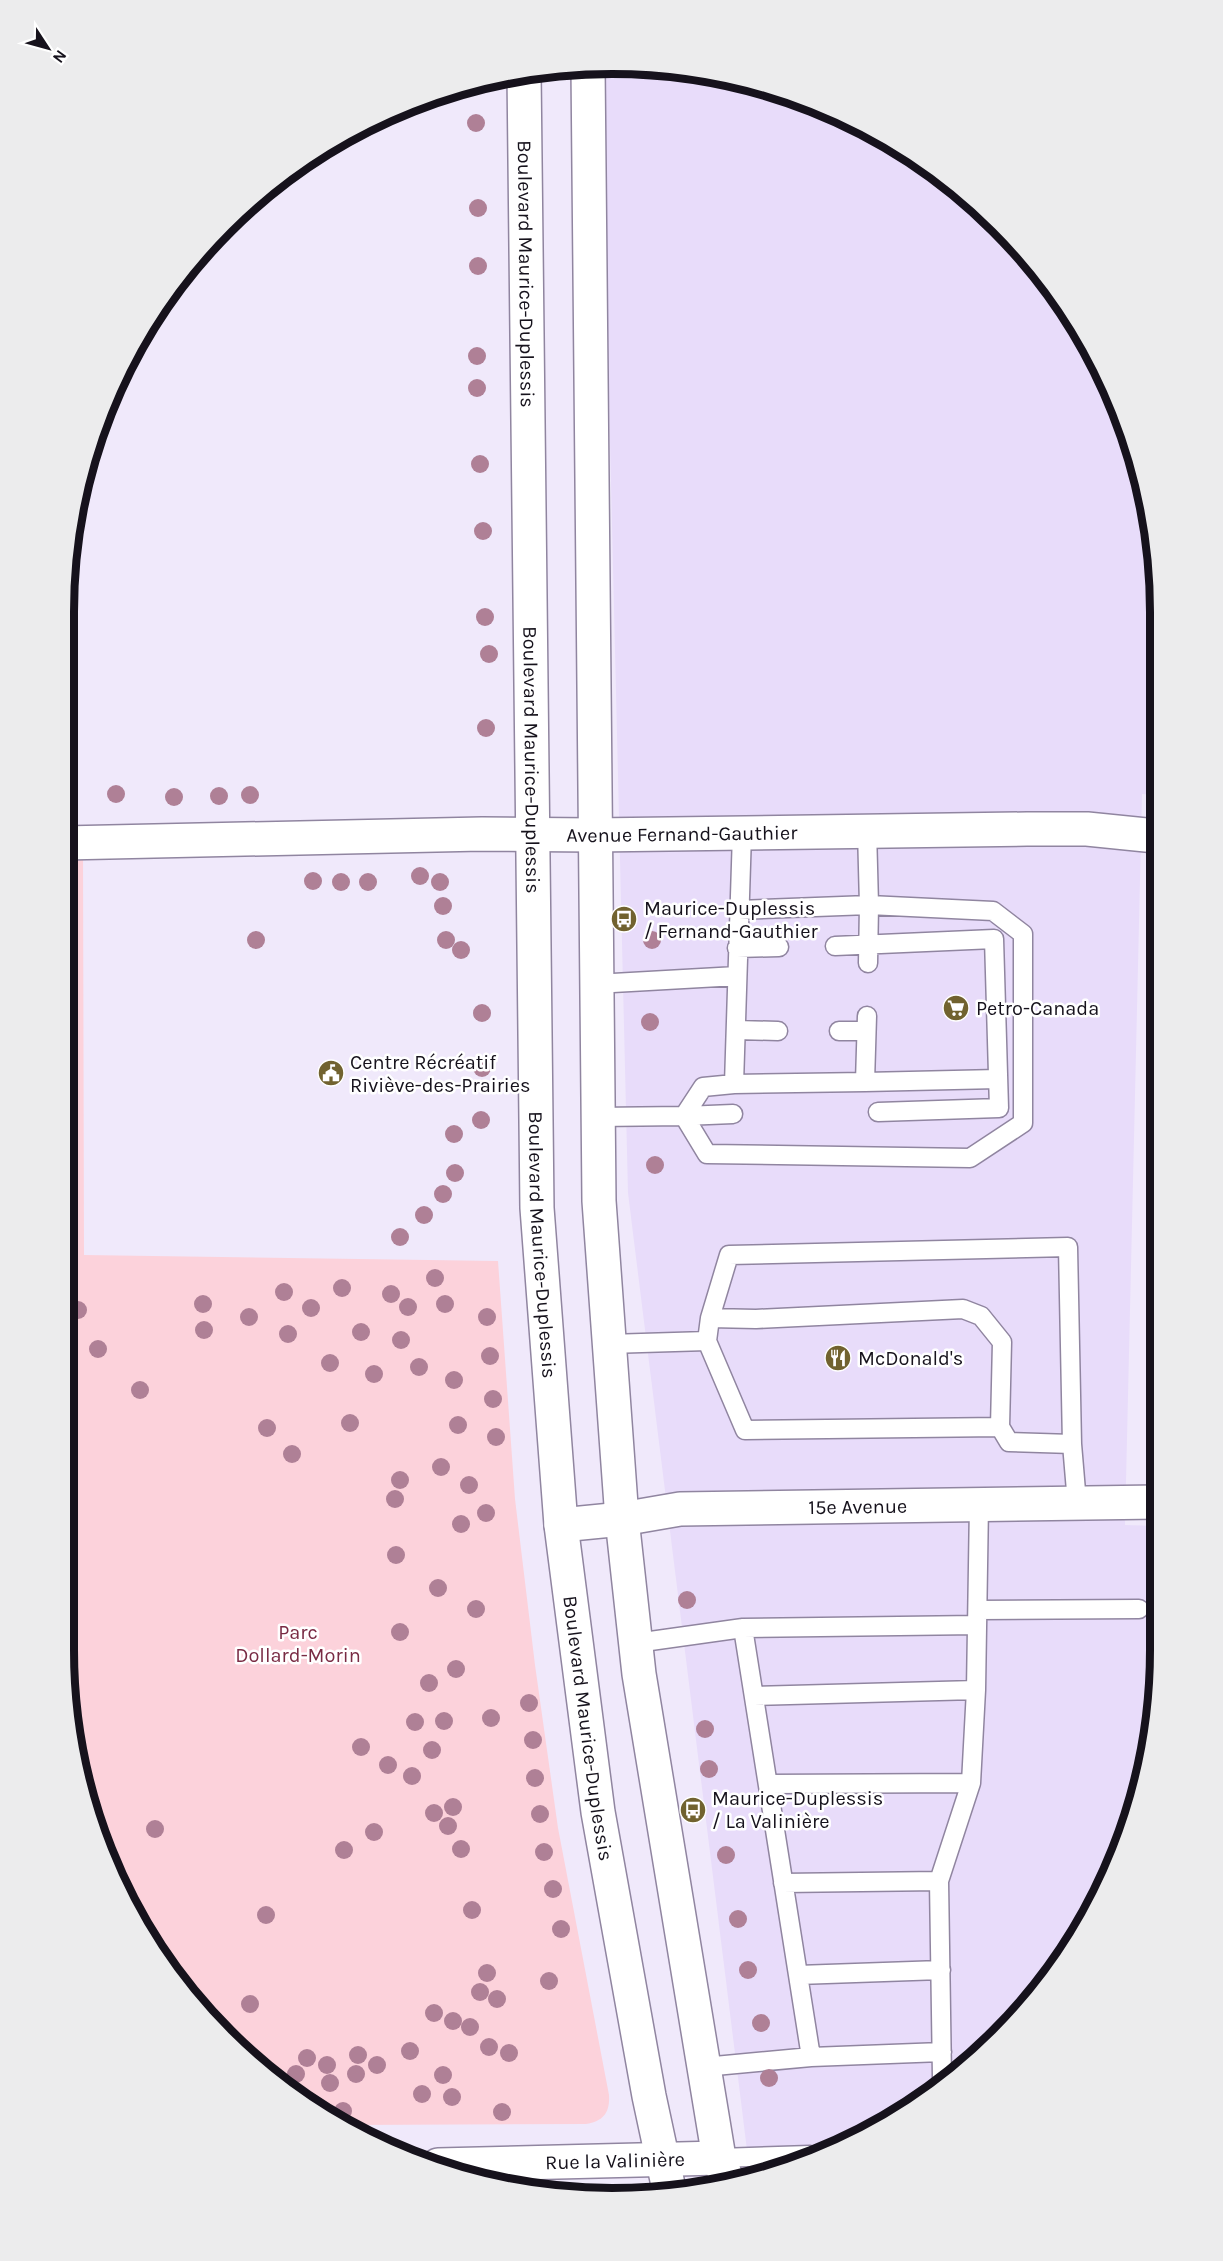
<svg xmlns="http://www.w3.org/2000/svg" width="1223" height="2261" font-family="Karla,sans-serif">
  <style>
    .built { fill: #e8dcfa }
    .green { fill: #fcd2db }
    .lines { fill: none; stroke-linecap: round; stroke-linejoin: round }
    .lane-casing { stroke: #9085a0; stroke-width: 21 }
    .street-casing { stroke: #9085a0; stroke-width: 36 }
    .secondary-casing { stroke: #9085a0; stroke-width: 36 }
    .lane { stroke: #fff; stroke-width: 18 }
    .street { stroke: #fff; stroke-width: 33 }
    .secondary { stroke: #fff; stroke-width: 33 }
    .tree { fill: #af8096 }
    .labels { text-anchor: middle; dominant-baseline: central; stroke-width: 5; stroke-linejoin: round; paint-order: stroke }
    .street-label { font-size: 20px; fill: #16121c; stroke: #fff }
    .poi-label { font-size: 20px; fill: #16121c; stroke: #fff; text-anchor: start }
    .park-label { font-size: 20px; fill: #792b44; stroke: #fff }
    .rim { fill: none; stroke: #16121c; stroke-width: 8 }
  </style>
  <rect width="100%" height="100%" fill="#f0e9fb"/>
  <path class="built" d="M648,64L754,82L854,120L973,199L1047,278L1118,402L1155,540L1156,795L1142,794L1125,1525L1158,1526L1159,1685L1141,1792L1103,1892L999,2038L854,2142L777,2165L749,2166L628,1193L601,66Z"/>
  <path class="green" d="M64,850H83L84,1255L498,1261L515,1499L535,1665L558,1828L609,2095C610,2112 604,2121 586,2124L350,2125L307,2106L177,1984L92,1826L63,1649Z"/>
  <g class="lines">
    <defs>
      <path id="lane" d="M739,910L869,905L868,963
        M835,946L994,939L999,1108L878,1112
        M737,948L779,947
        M595,984L737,976
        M736,1030L778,1031
        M839,1031H866
        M865,1082L998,1079
        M734,1084L865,1082L867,1016
        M733,1114L684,1116L707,1154L970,1158L1023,1123V934L993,911L869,905L867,830
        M597,1117L684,1116L703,1087L734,1084L742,833
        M710,1318L756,1319L963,1309L981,1316L1002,1342L1000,1427L1009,1442L1072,1444L1068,1247L729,1255L710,1318L707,1341L745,1430L1000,1427
        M609,1344L707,1341
        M1072,1444L1077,1503
        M978,1610L1139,1609
        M636,1643L743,1628
        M754,1696L976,1690
        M768,1784L971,1783
        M783,1883L939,1881
        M798,1975L941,1970
        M942,2052L811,2057L743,1628L977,1625
        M704,2067L811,2057
        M942,2078L939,1881L971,1783L976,1690L979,1504
        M719,2158L810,2155"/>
      <g id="street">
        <path id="s1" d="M64,843L482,834L594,835L1027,829H1087L1156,836"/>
        <path id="s2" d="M561,1525L622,1519L680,1509L1158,1502"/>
        <path id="s3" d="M438,2165L719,2158"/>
      </g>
      <g id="secondary">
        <path d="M588,66L599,1201L622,1519L639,1674L719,2158L727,2180"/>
        <path id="s4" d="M524,72L537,1208L561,1525L598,1812L649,2096L670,2194"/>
      </g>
    </defs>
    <use href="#lane" class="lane-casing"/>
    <use href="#street" class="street-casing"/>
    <use href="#secondary" class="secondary-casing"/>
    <use href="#lane" class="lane"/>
    <use href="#street" class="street"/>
    <use href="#secondary" class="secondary"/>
  </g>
  <g class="tree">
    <circle cx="476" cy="123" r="9"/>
    <circle cx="478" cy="208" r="9"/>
    <circle cx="478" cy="266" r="9"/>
    <circle cx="477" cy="356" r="9"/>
    <circle cx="477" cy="388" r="9"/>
    <circle cx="480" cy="464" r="9"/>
    <circle cx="483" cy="531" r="9"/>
    <circle cx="485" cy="617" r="9"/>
    <circle cx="489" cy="654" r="9"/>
    <circle cx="486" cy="728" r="9"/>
    <circle cx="116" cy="794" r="9"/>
    <circle cx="250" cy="795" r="9"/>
    <circle cx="219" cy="796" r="9"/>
    <circle cx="174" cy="797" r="9"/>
    <circle cx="420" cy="876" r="9"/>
    <circle cx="313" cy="881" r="9"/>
    <circle cx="341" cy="882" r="9"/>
    <circle cx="368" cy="882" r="9"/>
    <circle cx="440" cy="882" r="9"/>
    <circle cx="443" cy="906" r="9"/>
    <circle cx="256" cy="940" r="9"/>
    <circle cx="446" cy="940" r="9"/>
    <circle cx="652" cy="940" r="9"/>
    <circle cx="461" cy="950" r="9"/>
    <circle cx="482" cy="1013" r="9"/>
    <circle cx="650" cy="1022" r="9"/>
    <circle cx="482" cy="1068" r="9"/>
    <circle cx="481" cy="1120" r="9"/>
    <circle cx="454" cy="1134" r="9"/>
    <circle cx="655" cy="1165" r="9"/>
    <circle cx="455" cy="1173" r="9"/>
    <circle cx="443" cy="1194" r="9"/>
    <circle cx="424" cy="1215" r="9"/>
    <circle cx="400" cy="1237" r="9"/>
    <circle cx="435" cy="1278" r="9"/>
    <circle cx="342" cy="1288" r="9"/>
    <circle cx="284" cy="1292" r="9"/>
    <circle cx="391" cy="1294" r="9"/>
    <circle cx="203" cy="1304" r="9"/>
    <circle cx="445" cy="1304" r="9"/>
    <circle cx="408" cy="1307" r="9"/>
    <circle cx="311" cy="1308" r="9"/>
    <circle cx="78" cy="1310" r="9"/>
    <circle cx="249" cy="1317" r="9"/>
    <circle cx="487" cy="1317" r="9"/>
    <circle cx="204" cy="1330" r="9"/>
    <circle cx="361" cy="1332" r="9"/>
    <circle cx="288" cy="1334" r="9"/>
    <circle cx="401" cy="1340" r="9"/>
    <circle cx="98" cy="1349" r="9"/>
    <circle cx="490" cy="1356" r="9"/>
    <circle cx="330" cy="1363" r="9"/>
    <circle cx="419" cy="1367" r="9"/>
    <circle cx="374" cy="1374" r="9"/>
    <circle cx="454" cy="1380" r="9"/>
    <circle cx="140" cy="1390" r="9"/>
    <circle cx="493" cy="1399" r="9"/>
    <circle cx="350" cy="1423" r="9"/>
    <circle cx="458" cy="1425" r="9"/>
    <circle cx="267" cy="1428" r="9"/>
    <circle cx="496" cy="1437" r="9"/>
    <circle cx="292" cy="1454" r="9"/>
    <circle cx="441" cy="1467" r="9"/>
    <circle cx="400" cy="1480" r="9"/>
    <circle cx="469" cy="1485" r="9"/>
    <circle cx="395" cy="1499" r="9"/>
    <circle cx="486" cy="1513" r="9"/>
    <circle cx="461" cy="1524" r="9"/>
    <circle cx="396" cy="1555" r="9"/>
    <circle cx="438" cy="1588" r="9"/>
    <circle cx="687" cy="1600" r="9"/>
    <circle cx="476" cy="1609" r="9"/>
    <circle cx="400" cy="1632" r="9"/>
    <circle cx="456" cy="1669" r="9"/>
    <circle cx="429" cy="1683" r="9"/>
    <circle cx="529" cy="1703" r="9"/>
    <circle cx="491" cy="1718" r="9"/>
    <circle cx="444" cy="1721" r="9"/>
    <circle cx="415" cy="1722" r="9"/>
    <circle cx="705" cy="1729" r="9"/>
    <circle cx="533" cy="1740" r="9"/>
    <circle cx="361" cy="1747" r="9"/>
    <circle cx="432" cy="1750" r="9"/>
    <circle cx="388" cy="1765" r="9"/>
    <circle cx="709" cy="1769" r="9"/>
    <circle cx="412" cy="1776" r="9"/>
    <circle cx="535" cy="1778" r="9"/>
    <circle cx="453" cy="1807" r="9"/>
    <circle cx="434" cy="1813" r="9"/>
    <circle cx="540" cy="1814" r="9"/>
    <circle cx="448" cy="1826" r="9"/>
    <circle cx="155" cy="1829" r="9"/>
    <circle cx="374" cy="1832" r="9"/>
    <circle cx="461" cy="1849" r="9"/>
    <circle cx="344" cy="1850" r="9"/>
    <circle cx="544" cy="1852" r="9"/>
    <circle cx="726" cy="1855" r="9"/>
    <circle cx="553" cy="1889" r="9"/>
    <circle cx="472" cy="1910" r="9"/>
    <circle cx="266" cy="1915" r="9"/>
    <circle cx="738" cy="1919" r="9"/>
    <circle cx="561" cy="1929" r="9"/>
    <circle cx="748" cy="1970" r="9"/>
    <circle cx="487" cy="1973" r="9"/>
    <circle cx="549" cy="1981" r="9"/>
    <circle cx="480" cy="1992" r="9"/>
    <circle cx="497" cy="1999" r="9"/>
    <circle cx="250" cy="2004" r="9"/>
    <circle cx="434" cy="2013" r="9"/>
    <circle cx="453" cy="2021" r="9"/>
    <circle cx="761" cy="2023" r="9"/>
    <circle cx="470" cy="2027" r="9"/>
    <circle cx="489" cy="2047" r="9"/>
    <circle cx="410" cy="2051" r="9"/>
    <circle cx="509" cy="2053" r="9"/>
    <circle cx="358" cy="2055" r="9"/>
    <circle cx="307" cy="2058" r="9"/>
    <circle cx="327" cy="2065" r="9"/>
    <circle cx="377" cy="2065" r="9"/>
    <circle cx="296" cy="2074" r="9"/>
    <circle cx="356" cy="2074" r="9"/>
    <circle cx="443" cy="2075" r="9"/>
    <circle cx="769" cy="2078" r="9"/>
    <circle cx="330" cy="2083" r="9"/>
    <circle cx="422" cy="2094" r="9"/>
    <circle cx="452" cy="2097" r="9"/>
    <circle cx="343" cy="2111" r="9"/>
    <circle cx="502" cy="2112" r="9"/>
  </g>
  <defs>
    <symbol id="bus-disc" viewBox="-11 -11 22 22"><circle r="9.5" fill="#71622f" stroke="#fff"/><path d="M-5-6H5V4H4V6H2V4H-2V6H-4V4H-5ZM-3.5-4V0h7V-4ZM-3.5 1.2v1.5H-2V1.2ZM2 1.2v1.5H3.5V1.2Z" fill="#fff"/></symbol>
    <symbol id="supermarket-disc" viewBox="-11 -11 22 22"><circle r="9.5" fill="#71622f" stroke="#fff"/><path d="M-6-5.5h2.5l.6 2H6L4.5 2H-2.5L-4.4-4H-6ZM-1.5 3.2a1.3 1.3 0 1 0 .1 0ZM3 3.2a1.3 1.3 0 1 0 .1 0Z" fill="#fff"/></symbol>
    <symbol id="civic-disc" viewBox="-11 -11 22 22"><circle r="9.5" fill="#71622f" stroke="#fff"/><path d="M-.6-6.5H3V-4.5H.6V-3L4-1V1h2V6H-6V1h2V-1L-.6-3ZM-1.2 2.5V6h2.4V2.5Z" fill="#fff"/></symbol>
    <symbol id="restaurant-disc" viewBox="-11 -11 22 22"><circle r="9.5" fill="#71622f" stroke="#fff"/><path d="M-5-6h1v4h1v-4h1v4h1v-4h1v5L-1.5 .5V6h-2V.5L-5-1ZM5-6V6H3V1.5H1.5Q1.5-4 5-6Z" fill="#fff"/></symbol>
  </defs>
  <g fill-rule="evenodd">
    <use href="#bus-disc" x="609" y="904" width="30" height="30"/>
    <use href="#supermarket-disc" x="941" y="993" width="30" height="30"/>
    <use href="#civic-disc" x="316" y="1058" width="30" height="30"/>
    <use href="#restaurant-disc" x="823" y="1343" width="30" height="30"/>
    <use href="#bus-disc" x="678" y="1795" width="30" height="30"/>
  </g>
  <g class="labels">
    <g class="street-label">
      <text stroke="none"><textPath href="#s4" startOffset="202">Boulevard Maurice-Duplessis</textPath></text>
      <text stroke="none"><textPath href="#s4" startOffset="688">Boulevard Maurice-Duplessis</textPath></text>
      <text stroke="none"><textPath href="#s1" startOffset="618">Avenue Fernand-Gauthier</textPath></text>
      <text stroke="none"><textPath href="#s4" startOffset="1173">Boulevard Maurice-Duplessis</textPath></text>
      <text stroke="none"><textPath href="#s2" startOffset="298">15e Avenue</textPath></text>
      <text stroke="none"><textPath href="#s4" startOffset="1659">Boulevard Maurice-Duplessis</textPath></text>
      <text stroke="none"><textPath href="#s3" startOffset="177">Rue la Valinière</textPath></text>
    </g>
    <g class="poi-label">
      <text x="644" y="908">Maurice-Duplessis<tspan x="644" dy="23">/ Fernand-Gauthier</tspan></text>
      <text x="976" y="1008">Petro-Canada</text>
      <text x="350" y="1062">Centre Récréatif<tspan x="350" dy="23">Riviève-des-Prairies</tspan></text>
      <text x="858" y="1358">McDonald's</text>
      <text x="712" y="1798">Maurice-Duplessis<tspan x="712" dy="23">/ La Valinière</tspan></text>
    </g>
    <g class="park-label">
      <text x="298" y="1632">Parc<tspan x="298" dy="23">Dollard-Morin</tspan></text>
    </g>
  </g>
  <path d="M0 0H1223V2261H0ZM612 74H612A538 538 0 0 1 1150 612V1650A538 538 0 0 1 612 2188H612A538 538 0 0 1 74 1650V612A538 538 0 0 1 612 74Z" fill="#ececed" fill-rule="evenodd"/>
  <path class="rim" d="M612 74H612A538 538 0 0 1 1150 612V1650A538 538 0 0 1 612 2188H612A538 538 0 0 1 74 1650V612A538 538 0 0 1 612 74Z"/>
  <g transform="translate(48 48) rotate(126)" stroke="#ffffff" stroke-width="4.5" paint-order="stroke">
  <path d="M0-4.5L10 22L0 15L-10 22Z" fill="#16121c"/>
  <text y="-9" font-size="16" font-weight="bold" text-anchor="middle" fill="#16121c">N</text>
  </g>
</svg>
